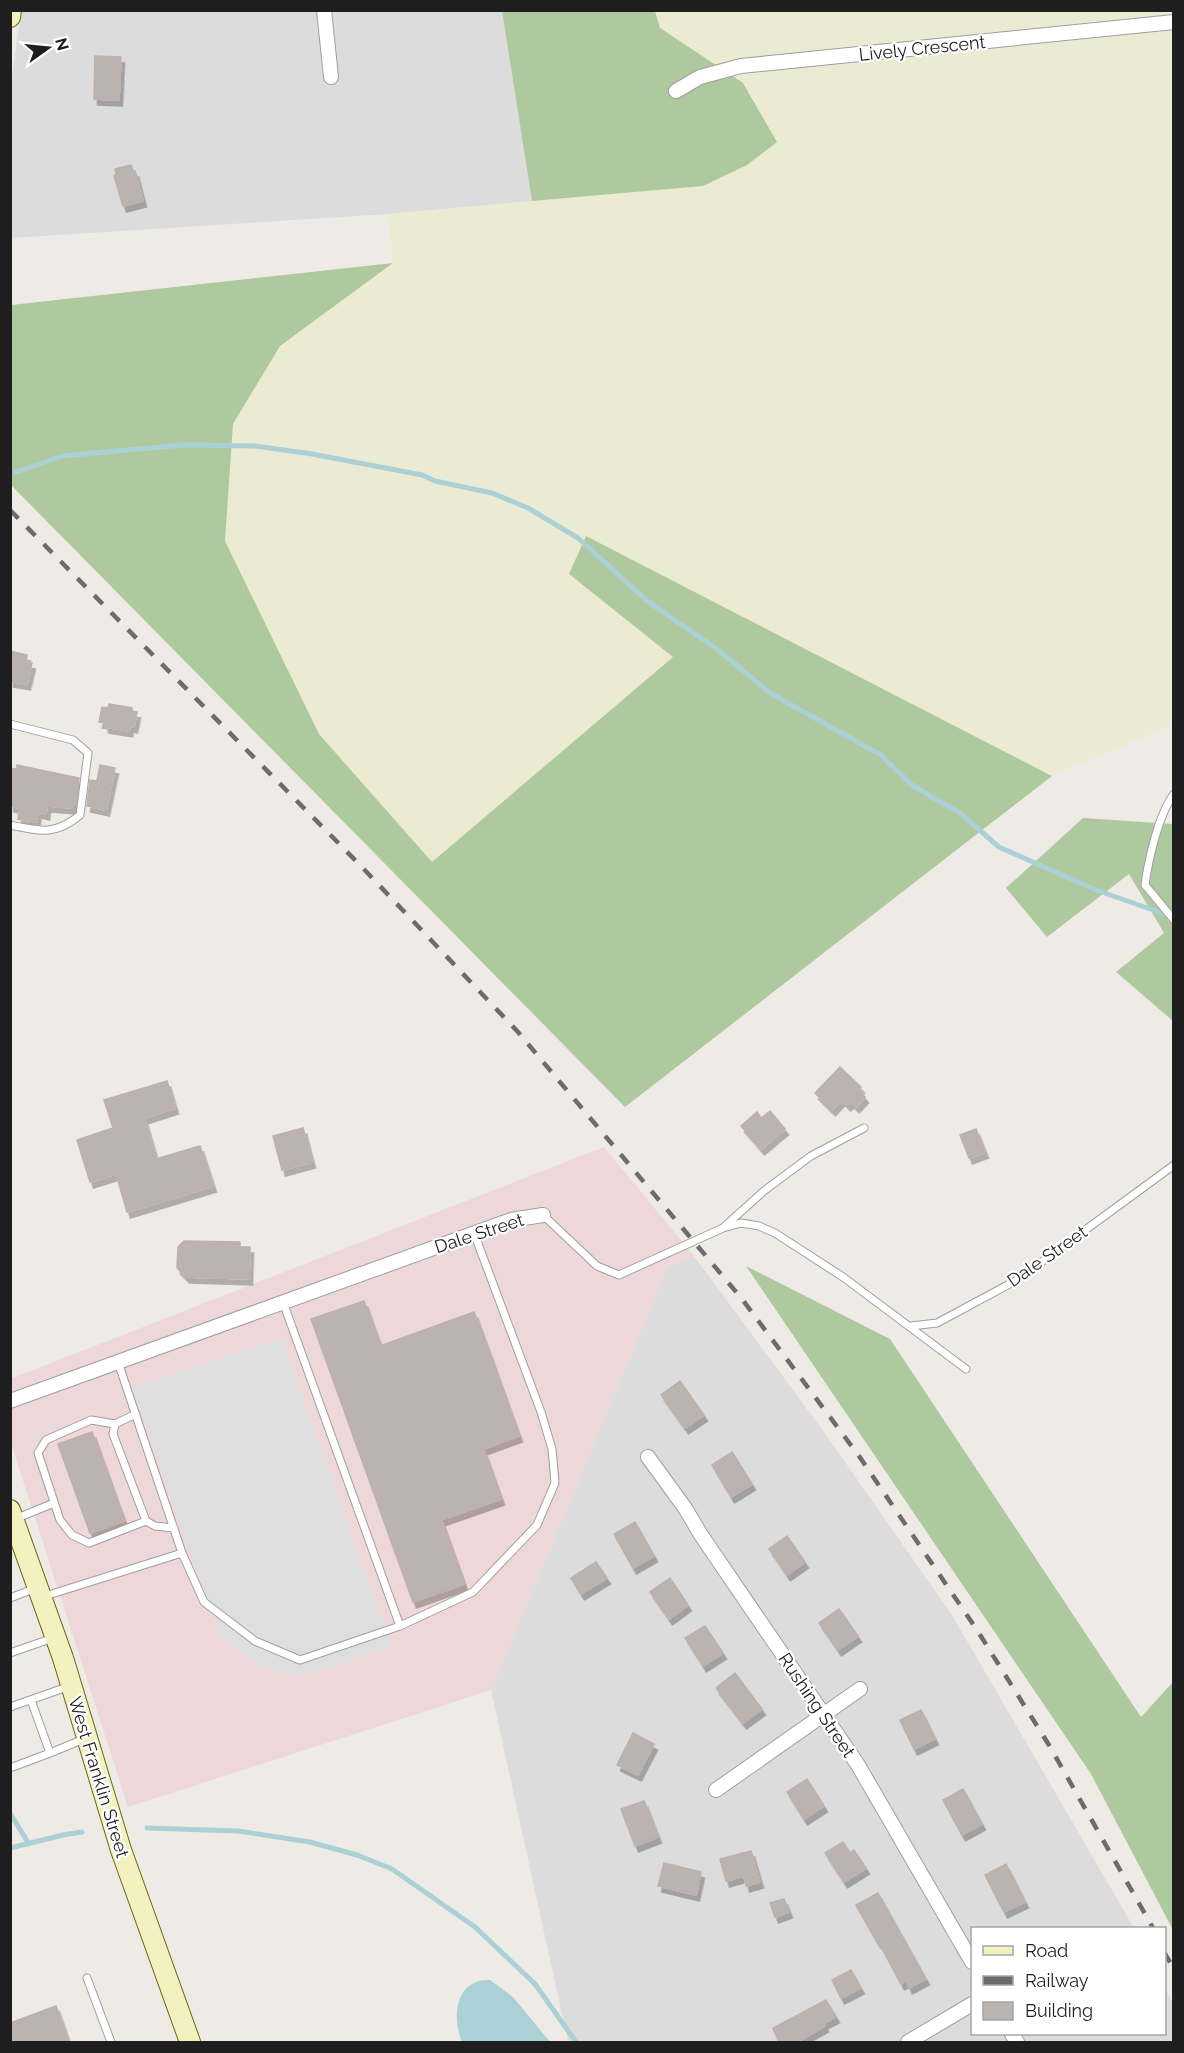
<svg xmlns="http://www.w3.org/2000/svg" width="1184" height="2053" font-family="Raleway,sans-serif">
  <style>
    .residential { fill: #dcdcdc }
    .commercial { fill: #edd7d8 }
    .farmland { fill: #ebebd3 }
    .forest { fill: #afc99f }
    .parking { fill: #dedede }
    .water { fill: #abd1d7 }
    .lines { fill: none; stroke-linecap: round; stroke-linejoin: round }
    .stream { stroke: #abd1d7; stroke-width: 5 }
    .building { fill: #bbb3af; stroke: #beb1aa; stroke-width: 1.5; filter: url(#shadow) }
    .lane-casing { stroke: #9f9f9f; stroke-width: 9 }
    .street-casing { stroke: #9f9f9f; stroke-width: 16 }
    .secondary-casing { stroke: #696a11; stroke-width: 22 }
    .lane { stroke: #fff; stroke-width: 7 }
    .street { stroke: #fff; stroke-width: 14 }
    .secondary { stroke: #f3f1bf; stroke-width: 20 }
    .rail { stroke: #6c6c6c; stroke-width: 4.5; stroke-dasharray: 12 12; stroke-linecap: butt }
    .labels { text-anchor: middle; dominant-baseline: central; stroke-width: 4.5; stroke-linejoin: round; paint-order: stroke }
    .street-label { font-size: 18px; fill: #1e1e1e; stroke: #fff }
  </style>
  <defs>
    <filter id="shadow"><feDropShadow dx="3.5" dy="6" stdDeviation="0" flood-color="#0004"/></filter>
  </defs>
  <rect width="100%" height="100%" fill="#eeebe6"/>
  <path class="residential" d="M21,11H502L532,201L388,214L11,238V85Z
    M694,1256L824,1432L952,1615L1134,1928H972V2034H1164L1165,1987L1173,2005V2042H568L491,1690L667,1268Z"/>
  <path class="commercial" d="M604,1147L694,1256L667,1268L491,1690L128,1807L11,1443L10,1379Z"/>
  <path class="farmland" d="M655,11H1173L1174,724L1052,776L586,536L569,574L673,656L432,863L319,734L225,541L232,425L280,346L393,263L388,214L703,186L777,142L743,83L659,28Z"/>
  <path class="forest" d="M502,11H655L660,28L743,83L777,142L747,165L703,186L532,201Z
    M393,263L280,346L233,424L225,541L319,734L432,862L673,657L569,574L586,536L1052,776L625,1107L11,485V305Z
    M1083,818L1173,824V1021L1116,972L1164,933L1129,874L1047,937L1006,888Z
    M746,1266L890,1339L1141,1717L1173,1682V1930L1091,1774Z"/>
  <path class="parking" d="M281,1337L391,1646L324,1670L304,1674H284L261,1666L222,1640L132,1388Z"/>
  <path class="water" d="M490,1980L513,1997L550,2042H462C454,2024 453,1991 476,1982C480,1980 486,1980 490,1980Z"/>
  <g class="lines">
    <path class="stream" d="M16,472L62,456L183,445L255,446L312,454L422,475L435,481L492,493L528,508L578,538L646,600L718,650L770,693L881,755L912,785L961,814L999,847L1096,890L1170,916
      M10,1813L29,1844
      M147,1828L238,1831L310,1842L357,1855L392,1869L475,1927L535,1984L576,2042
      M10,1848L63,1835L82,1832"/>
  </g>
  <path class="building" d="M95,56L121,57L119,100L94,99Z
    M131,165L133,171H135L143,201L123,206L114,176L116,175L115,169Z
    M10,651L27,655L26,662L32,663L27,684L10,681Z
    M109,704L132,708V711L137,712L134,727L130,726L129,731L105,727V723L99,722L102,707L108,708Z
    M17,765L79,778L76,804H73L72,808L47,806L46,814L38,812L36,822L18,819L19,808L10,806V768L17,769Z
    M100,765L115,768L106,810L87,806L90,780L97,781Z
    M840,1067L861,1087L859,1090L865,1097L856,1107L851,1102L847,1105L842,1099L832,1110L815,1093Z
    M167,1081L175,1108L144,1118L156,1159L200,1146L213,1186L127,1212L116,1174L90,1182L77,1140L113,1128L104,1100Z
    M770,1111L785,1129L761,1149L741,1126L757,1112L761,1118Z
    M303,1128L312,1162L282,1170L273,1136Z
    M976,1129L985,1152L969,1158L960,1135Z
    M184,1241L240,1242V1247H250L249,1279L186,1277L177,1268L178,1247Z
    M364,1301L380,1346L474,1312L519,1436L483,1449L501,1499L441,1520L464,1584L413,1602L311,1319Z
    M680,1381L704,1415L685,1428L661,1395Z
    M92,1432L124,1521L90,1533L58,1444Z
    M732,1452L752,1484L731,1497L712,1465Z
    M635,1522L654,1556L633,1568L614,1534Z
    M787,1536L805,1562L787,1575L769,1549Z
    M596,1562L607,1578L581,1594L571,1578Z
    M670,1578L688,1605L669,1619L650,1592Z
    M839,1609L858,1636L838,1650L819,1623Z
    M705,1626L723,1653L703,1666L685,1638Z
    M735,1673L762,1709L743,1723L716,1688Z
    M921,1710L935,1739L914,1749L900,1720Z
    M633,1733L654,1744L638,1775L617,1765Z
    M807,1779L824,1806L804,1819L787,1792Z
    M963,1789L982,1824L962,1835L943,1800Z
    M644,1801L658,1837L635,1846L621,1809Z
    M843,1842L850,1853L854,1850L866,1868L844,1882L825,1853Z
    M751,1851L760,1882L746,1886L744,1876L726,1881L720,1859Z
    M664,1863L701,1872L696,1895L658,1886Z
    M1006,1864L1025,1902L1004,1912L985,1875Z
    M878,1893L926,1979L909,1988L906,1981L901,1984L878,1941L877,1942L856,1905Z
    M784,1899L789,1912L775,1917L770,1903Z
    M851,1970L861,1988L841,1998L832,1980Z
    M826,2000L836,2017L824,2023L825,2026L795,2043H779L773,2028Z
    M56,2006L69,2043H10V2023Z"/>
  <g class="lines">
    <defs>
      <path id="lane" d="M10,724L73,740L88,753L80,815C55,836 39,831 10,825
        M1174,794C1159,813 1148,861 1145,885L1174,920
        M543,1215L597,1266L619,1275L723,1228L741,1223L759,1226L775,1233L843,1277L966,1369
        M725,1226L765,1190L811,1156L864,1128
        M911,1326L937,1323L1017,1280L1174,1165
        M136,1414L115,1424L113,1434L146,1521L155,1526L174,1528
        M115,1424L91,1420L46,1440L38,1453L60,1520L72,1535L89,1543L146,1521
        M15,1519L54,1503
        M182,1553L204,1602L255,1641L300,1660L400,1626L283,1302
        M42,1597L182,1553L118,1362
        M10,1598L36,1588
        M400,1626L473,1592L537,1525L555,1483L552,1449L541,1412L474,1233
        M10,1653L53,1638
        M10,1707L70,1686
        M50,1753L84,1739
        M10,1768L50,1753L31,1700
        M87,1978L111,2042"/>
      <path id="street" d="M324,10L331,77
        M676,91L700,77L741,66L1174,22
        M10,1401L511,1220L543,1215
        M648,1457L685,1508L701,1535L858,1765L972,1962
        M716,1790L860,1689
        M1012,2034L1017,2042
        M908,2042L972,2004"/>
      <path id="secondary" d="M10,17L11,10
        M10,1510L63,1658L121,1850L190,2042"/>
    </defs>
    <use href="#lane" class="lane-casing"/>
    <use href="#street" class="street-casing"/>
    <use href="#secondary" class="secondary-casing"/>
    <use href="#lane" class="lane"/>
    <use href="#street" class="street"/>
    <use href="#secondary" class="secondary"/>
    <path class="rail" d="M10,510L360,865L518,1032L742,1299L859,1456L977,1630L1049,1745L1153,1928
      M1164,1952L1174,1969"/>
  </g>
  <g class="labels">
    <g class="street-label">
      <text transform="translate(922 48) rotate(-6)">Lively Crescent</text>
      <text transform="translate(479 1233) rotate(-18)">Dale Street</text>
      <text transform="translate(1047 1256) rotate(-35)">Dale Street</text>
      <text transform="translate(817 1705) rotate(56)">Rushing Street</text>
      <text transform="translate(99 1777) rotate(73)">West Franklin Street</text>
    </g>
  </g>
  <rect width="1184" height="2053" fill="none" stroke="#1e1e1e" stroke-width="24"/>
  <rect x="971" y="1927" width="195" height="108" fill="#ffffff" stroke="#a5a5a5" stroke-width="1.5"/>
  <rect x="983" y="1946" width="30" height="9" fill="#f3f1bf" stroke="#a5a5a5" stroke-width="1.5"/>
  <text x="1025" y="1957" font-size="18" fill="#1e1e1e">Road</text>
  <rect x="983" y="1976" width="30" height="9" fill="#6c6c6c" stroke="#a5a5a5" stroke-width="1.5"/>
  <text x="1025" y="1987" font-size="18" fill="#1e1e1e">Railway</text>
  <rect x="983" y="2002" width="30" height="18" fill="#bbb3af" stroke="#a5a5a5" stroke-width="1.5"/>
  <text x="1025" y="2017" font-size="18" fill="#1e1e1e">Building</text>
  <g transform="translate(48 48) rotate(75)" stroke="#ffffff" stroke-width="4.5" paint-order="stroke">
  <path d="M0-4.5L10 22L0 15L-10 22Z" fill="#1e1e1e"/>
  <text y="-9" font-size="16" font-weight="bold" text-anchor="middle" fill="#1e1e1e">N</text>
  </g>
</svg>
